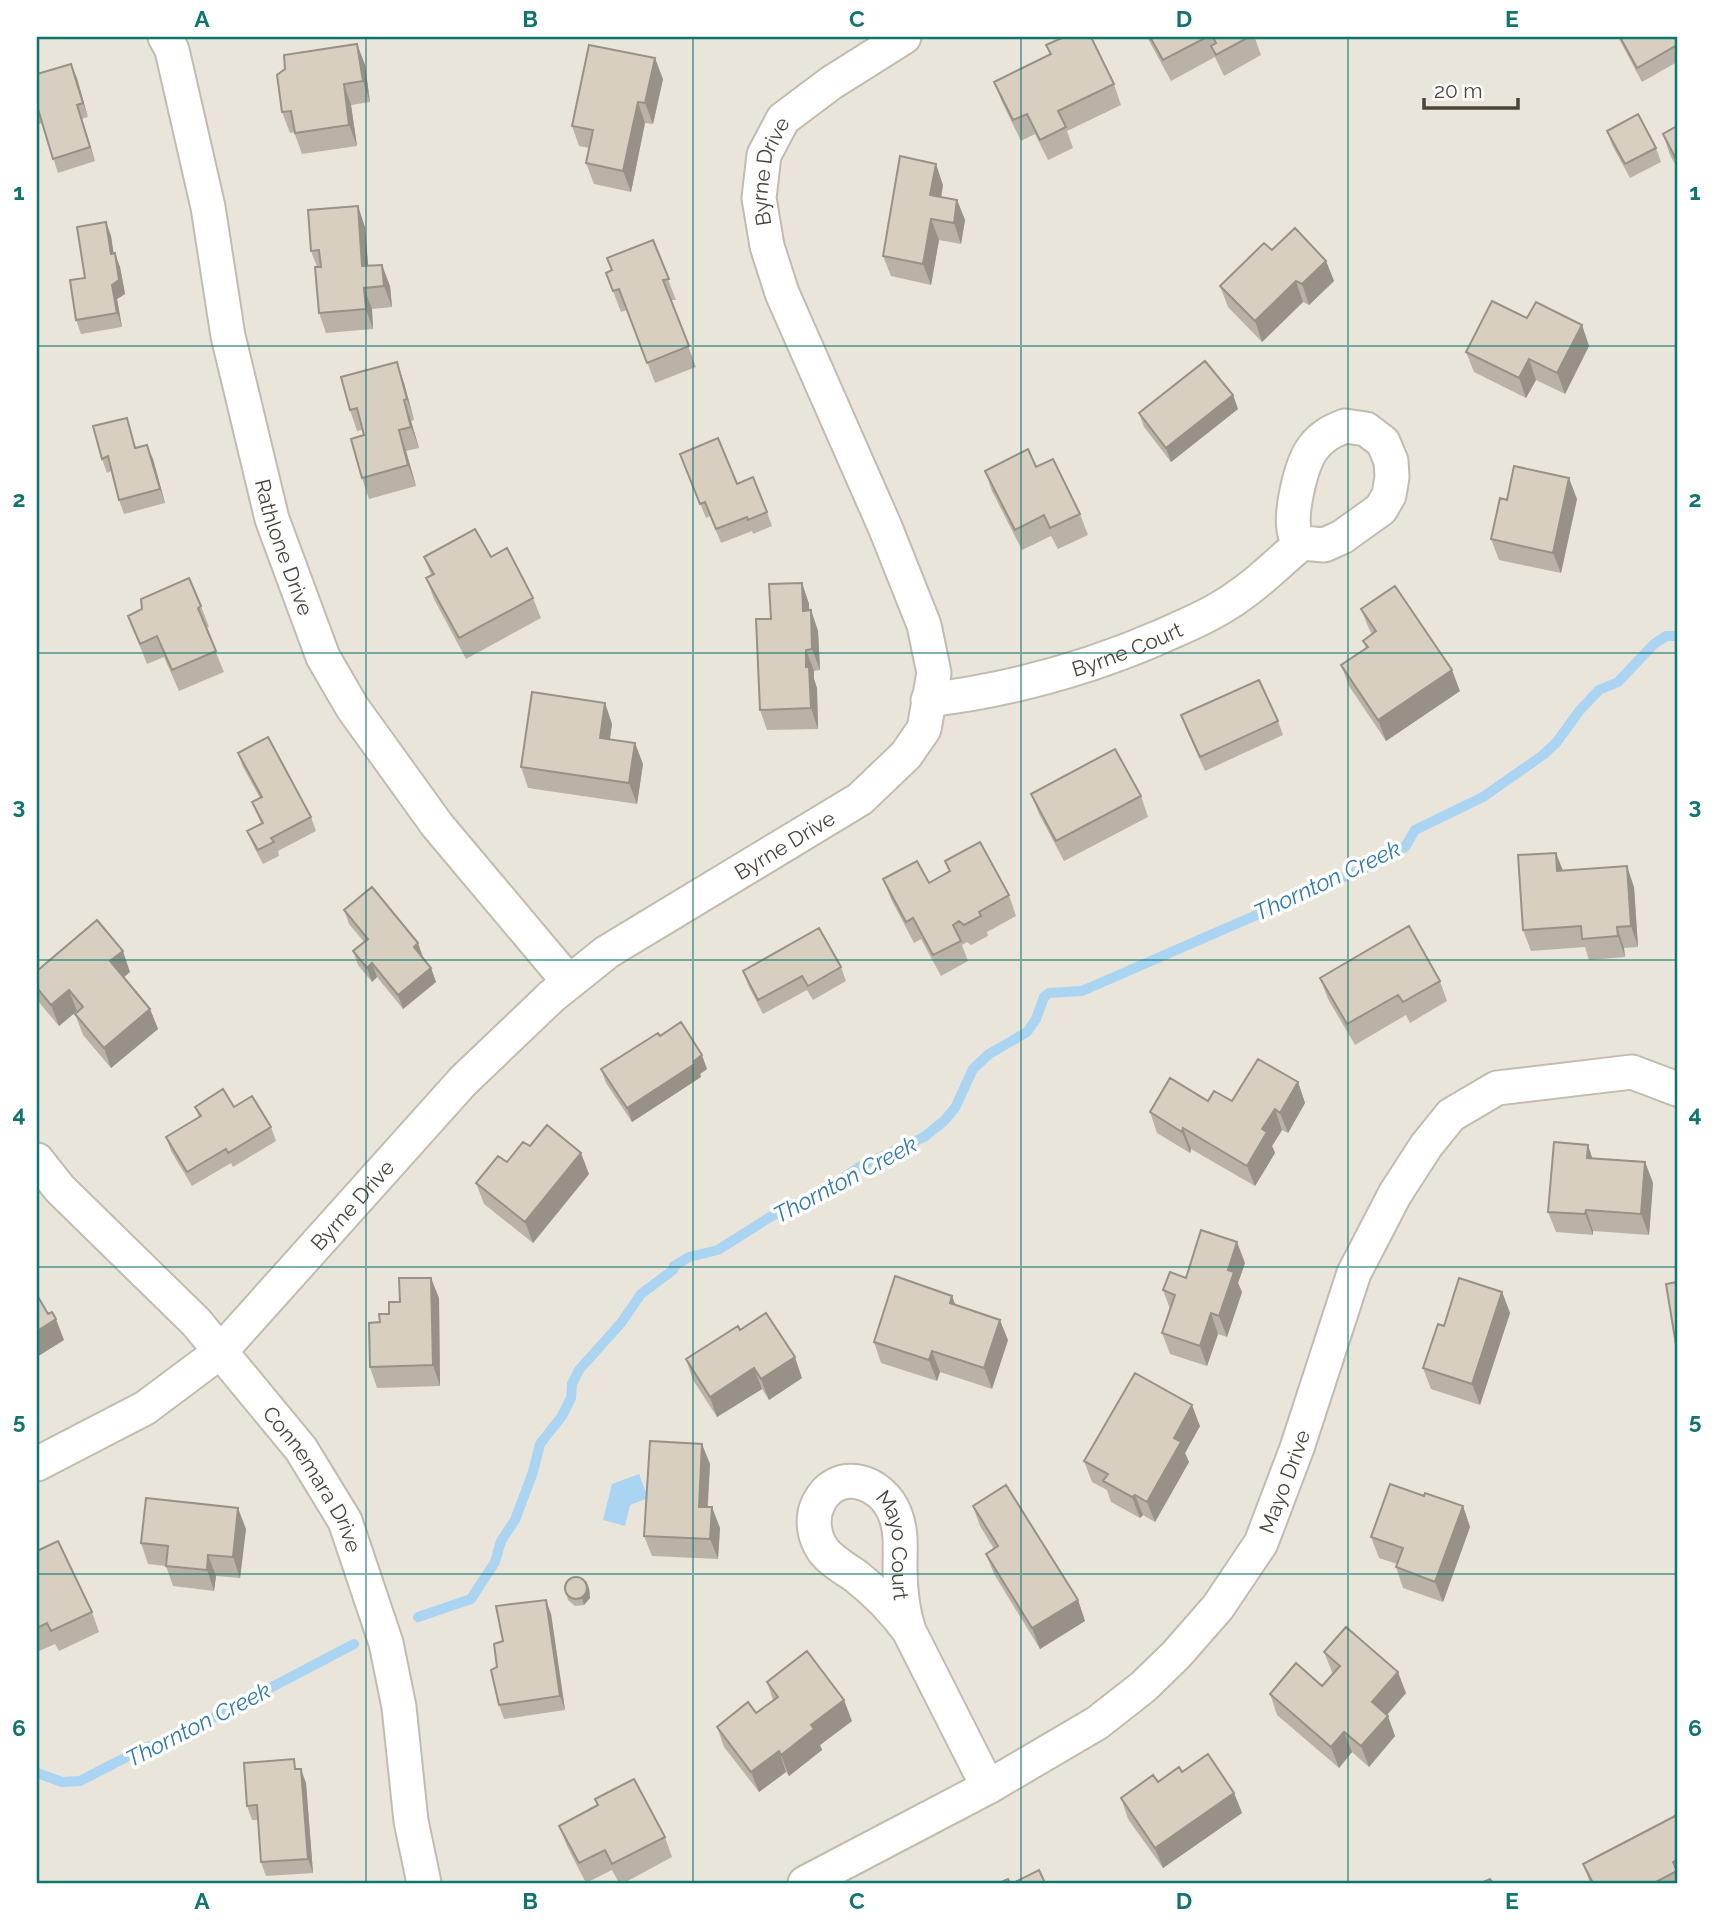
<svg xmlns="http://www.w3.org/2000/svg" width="1714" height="1920" font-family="Raleway,sans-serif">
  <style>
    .residential { fill: #eae5da }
    .water { fill: #a9d4f2 }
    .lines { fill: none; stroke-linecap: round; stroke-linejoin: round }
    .stream { stroke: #a9d4f2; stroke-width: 10 }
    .minor-casing { stroke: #c2bbae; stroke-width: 37 }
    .minor { stroke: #fff; stroke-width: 33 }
    .wall { fill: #bab2a6 }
    .shaded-wall { fill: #979187 }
    .building { fill: #d8cfc1; stroke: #979187; stroke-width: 2 }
    .grid { fill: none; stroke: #0f766e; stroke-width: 2; stroke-opacity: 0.55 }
    .labels { text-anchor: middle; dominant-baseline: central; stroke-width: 7; stroke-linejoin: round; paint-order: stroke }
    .street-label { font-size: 21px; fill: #4b4439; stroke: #fff }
    .water-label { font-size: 23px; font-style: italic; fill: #2e7ab2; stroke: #fff }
    .neatline { fill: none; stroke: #0f766e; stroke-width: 2.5 }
    .grid-label { font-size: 23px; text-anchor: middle; font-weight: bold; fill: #0f766e }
  </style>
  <rect width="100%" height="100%" fill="#f6f3ec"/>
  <path class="residential" d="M37,37H1677V1883H37Z"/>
  <path class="water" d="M639,1474L648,1498L630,1505L625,1526L603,1520L612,1484Z"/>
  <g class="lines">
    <path class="stream" d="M418,1617L471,1599L495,1562L501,1541L515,1520L533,1472L540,1444L562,1416L571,1398L572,1384L579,1370L621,1323L641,1294L673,1270L674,1266L689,1257L718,1250L770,1217L826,1189L861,1166L924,1137L944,1121L955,1108L973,1069L989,1054L1027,1032L1036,1019L1044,997L1049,993L1082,991L1360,870L1405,847L1415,830L1483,797L1543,755L1556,743L1580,710L1599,690L1618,682L1654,644L1666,636H1677
      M37,1773L62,1782L80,1781L144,1748L171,1740L354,1644"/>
    <defs>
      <g id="minor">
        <path id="s1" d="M165,37L172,50L208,207L228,336L272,519L323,657L352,707L437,825L569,982"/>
        <path d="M1345,426L1366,429L1383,442L1391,461L1392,477L1389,495L1381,509L1342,537L1324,545L1302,543C1300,540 1297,538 1295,534C1289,514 1301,464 1313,448C1322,436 1332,431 1345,426Z"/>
        <path id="s2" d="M928,700C1009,690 1084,670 1160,637C1187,625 1216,613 1240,595C1262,580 1281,560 1302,543"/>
        <path id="s3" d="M37,1160L60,1189L196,1322L301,1449L345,1521L386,1643L399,1707L411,1821L424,1883"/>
        <path id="s4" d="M37,1464L145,1408L220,1352L463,1081L552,996L607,952L860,799L906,755L924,729L934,673L924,625L885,527L782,293L767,246L759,198L764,155L783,119L831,83L904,37"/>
        <path id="s5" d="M909,1631C894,1610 877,1593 857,1577C846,1569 831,1561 823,1550C814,1537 811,1519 818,1504C836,1466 882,1480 895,1514C902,1531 900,1550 900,1567C900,1590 902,1610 909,1631L988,1787"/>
        <path id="s6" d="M805,1883L988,1787L1097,1723L1143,1687L1176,1655L1218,1607L1261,1543L1297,1448L1354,1273L1395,1194L1426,1146L1451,1115L1497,1088L1632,1072L1677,1089"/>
      </g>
    </defs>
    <use href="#minor" class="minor-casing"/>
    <use href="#minor" class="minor"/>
  </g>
  <path class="wall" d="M1147,37H1258L1255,38L1261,55L1224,76L1215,57L1171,81Z
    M1618,37H1677V62L1642,82Z
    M357,44L365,65L370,102L351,105L357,146L302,154L294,132L290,133L282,112Z
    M1046,45L1114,84L1121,105L1067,131L1073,148L1048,160L1035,134L1021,141L1002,102L994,82L1050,55Z
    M71,64L88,117L82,119L95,161L58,173L42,123L37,125V74Z
    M663,79L653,124L645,123L631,192L594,184L586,163L589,148L579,146L572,126Z
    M1677,126V168L1670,155L1663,134Z
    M1607,131L1656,148L1661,162L1630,178L1612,145Z
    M943,185L941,197L957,200L965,220L961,244L939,240L931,285L891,276L883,256Z
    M106,222L111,236L113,253L120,267L125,294L117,299L122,327L81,334L76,320L85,278Z
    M365,227L368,266L390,286L392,307L372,309L373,329L326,333L319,313L317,267L311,251Z
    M653,240L676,300H671L696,367L655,383L627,310L621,312L606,273L612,270Z
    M1326,261L1334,281L1309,305L1303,302L1262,342L1228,307L1220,286Z
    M1527,318L1582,325L1589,346L1565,394L1536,380L1526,398L1474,372L1466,352Z
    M404,383L414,420L411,421L419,448L406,451L416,486L369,499L362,478L364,435L362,430L357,431L350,410Z
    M1233,395L1238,409L1171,462L1144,427L1139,413Z
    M127,418L136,448L153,459L165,503L124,514L119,500L111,471L107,473L102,459Z
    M680,454L737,484L767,512L772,526L753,534L752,531L721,543L710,516L706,518Z
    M1036,467L1080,514L1088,535L1058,549L1051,536L1022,550L992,491L985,471Z
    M1577,499L1561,573L1499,560L1491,539L1507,500Z
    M424,557H491L533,598L541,618L466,659L434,599L426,578L431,575Z
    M802,583L809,604V610H811L818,631L820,670L814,671V679L817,688L818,729L767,730L760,710L771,619Z
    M201,606L209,627L206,628L224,672L179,691L164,657L147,664L128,616Z
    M1361,609L1460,691L1386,741L1349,686L1341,665L1366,648L1363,641L1372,634L1369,629Z
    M605,703L612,724L610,739L643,764L637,804L528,788L521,767Z
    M1181,715L1278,721L1283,735L1205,771L1186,729Z
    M238,753L311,817L316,831L278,851L279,856L263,864L253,845L247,831L261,823L252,802L260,798L243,767Z
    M1031,794L1141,796L1148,817L1064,861L1039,814Z
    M945,861L1009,895L1016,916L987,932L988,936L971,945L967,942L962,945L968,961L941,976L921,939L914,943L891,899L883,879L929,883L949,872Z
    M1563,870L1634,887L1638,947L1624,948L1625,957L1589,960L1585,947L1531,951L1523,930Z
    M344,910L422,957L431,968L436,982L403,1009L377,977L372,982L358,965L353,951L364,942L349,924Z
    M841,967L846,981L813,1000L807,990L763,1014L748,985L743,971Z
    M37,971L130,972L124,977L150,1009L158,1029L111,1068L83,1035L75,1014L78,1012L77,1011L59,1026L37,1000Z
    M1320,978L1440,981L1447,1001L1410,1023L1406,1015L1355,1045L1328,999Z
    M660,1036L707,1069L700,1074L701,1077L632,1122L606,1083L601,1069Z
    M1298,1082L1305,1103L1288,1133L1282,1130L1272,1146L1275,1153L1255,1186L1191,1149L1190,1153L1157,1133L1150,1112L1208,1101H1232Z
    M195,1107H234L271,1127L276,1141L233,1167L231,1163L192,1186L171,1151L166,1137L199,1117Z
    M530,1146L589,1174L533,1243L484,1204L476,1183Z
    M1593,1158L1645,1162L1653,1183L1649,1235L1593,1231V1235L1556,1232L1548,1212Z
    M1245,1263L1238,1283L1242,1292L1227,1337L1218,1334L1207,1366L1170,1354L1162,1333L1170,1309L1163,1290L1186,1278Z
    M1502,1292L1510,1313L1480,1405L1431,1389L1423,1368L1444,1326Z
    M439,1298L440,1386L377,1388L370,1367L380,1322L389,1314L400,1302Z
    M956,1305L1008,1340L992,1389L940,1372L937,1381L881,1363L874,1342Z
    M740,1330L802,1378L769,1400L762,1389L717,1417L693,1380L686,1359Z
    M1200,1426L1185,1453L1189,1462L1155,1522L1143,1515L1140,1518L1111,1502L1107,1490L1092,1482L1084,1461Z
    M710,1464L708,1507L720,1528L718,1559L652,1556L644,1536Z
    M1424,1496L1463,1506L1470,1527L1443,1602L1403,1588L1396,1567L1397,1564L1379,1558L1371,1537Z
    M973,1506L1078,1600L1085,1621L1040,1649L994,1574L986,1554L994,1549L980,1526Z
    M246,1529L240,1578L216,1576L214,1591L173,1586L166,1566L148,1564L141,1543Z
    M37,1551L92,1612L99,1632L59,1651L55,1644L37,1652Z
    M589,1588L590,1598L584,1605L575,1606L568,1600L566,1593Z
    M551,1614L565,1710L504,1719L499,1705L503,1641Z
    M1324,1652L1406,1693L1387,1715L1395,1736L1369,1767L1352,1752L1339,1768L1277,1715L1270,1694L1322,1686L1333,1674L1332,1672Z
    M767,1682L852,1721L820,1745L822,1750L789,1776L786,1772L759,1792L724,1747L717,1727L756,1713L773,1700Z
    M298,1769L306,1783L313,1873L266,1876L261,1862L258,1820H252L247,1806Z
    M1182,1772L1234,1793L1242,1813L1163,1868L1128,1819L1121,1798Z
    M595,1799L665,1837L672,1857L624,1883H619L612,1870L586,1883L567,1846L559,1826L598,1805Z
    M1677,1815V1883H1590L1583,1864Z"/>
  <path class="shaded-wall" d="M357,44L365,65L370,102L363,81Z
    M655,58L663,79L653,124L645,103Z
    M71,64L77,78L88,117L83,103Z
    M344,84L351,105L357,146L349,125Z
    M638,102L645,123L631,192L623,171Z
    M77,105L82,119L95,161L90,147Z
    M936,164L943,185L938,216L930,195Z
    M957,200L965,220L961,244L954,223Z
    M358,206L365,227L370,287L362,266Z
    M931,219L939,240L931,285L923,264Z
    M106,222L111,236L116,268L111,254Z
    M115,253L120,267L125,294L117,299L122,327L117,313L112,285Z
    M1326,261L1334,281L1309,305L1302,284Z
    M382,265L390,286L392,307L384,286Z
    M1296,281L1303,302L1262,342L1255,321Z
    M364,288L372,309L373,329L366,309Z
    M1582,325L1589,346L1565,394L1557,373Z
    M1529,359L1536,380L1526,398L1519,378Z
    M397,362L404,383L414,420L407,399Z
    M1233,395L1238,409L1171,462L1166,448Z
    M404,400L411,421L419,448L411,427Z
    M399,430L406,451L416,486L408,465Z
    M147,445L153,459L165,503L160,489Z
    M1569,478L1577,499L1561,573L1553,553Z
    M802,583L809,604L810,631L803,611Z
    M811,610L818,631L820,670L812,649Z
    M806,650L814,671V679L817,688L818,729L811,708L806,667Z
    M1452,670L1460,691L1386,741L1378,720Z
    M605,703L612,724L607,759L600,738Z
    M635,743L643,764L637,804L629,783Z
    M1556,853L1564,873L1557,871Z
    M1627,866L1634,887L1638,947L1631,926Z
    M1617,927L1624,948L1625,957L1618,936Z
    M418,943L423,957L414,947Z
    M123,951L130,972L118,982L110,961Z
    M372,963L377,977L372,982L367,968Z
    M431,968L436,982L403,1009L398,995Z
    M69,990L77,1011L59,1026L51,1005Z
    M150,1009L158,1029L111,1068L104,1048Z
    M702,1055L707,1069L700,1074L701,1077L632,1122L627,1108Z
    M1298,1082L1305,1103L1288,1133L1280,1113Z
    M1275,1109L1282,1130L1272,1146L1275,1153L1255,1186L1247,1166L1262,1129Z
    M1183,1128L1191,1149L1190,1153L1182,1132Z
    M1588,1145L1595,1166L1587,1158Z
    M581,1153L589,1174L533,1243L525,1222Z
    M1645,1162L1653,1183L1649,1235L1641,1214Z
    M1586,1210L1593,1231V1235L1585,1214Z
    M1237,1242L1245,1263L1238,1283L1242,1292L1227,1337L1219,1316L1228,1270Z
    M431,1278L439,1298L440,1386L433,1365Z
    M1502,1292L1510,1313L1480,1405L1472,1384Z
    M952,1296L960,1316L950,1303Z
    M1211,1313L1218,1334L1207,1366L1200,1346Z
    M56,1319L64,1340L37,1357V1331Z
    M1000,1320L1008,1340L992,1389L984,1368Z
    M932,1351L940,1372L937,1381L929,1360Z
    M795,1357L802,1378L769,1400L761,1379Z
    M754,1368L762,1389L717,1417L710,1397Z
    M1192,1405L1200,1426L1185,1453L1189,1462L1155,1522L1147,1502L1174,1438Z
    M702,1444L710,1464L706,1527L699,1507Z
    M1135,1495L1143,1515L1140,1518L1132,1497Z
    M1463,1506L1470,1527L1443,1602L1435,1582Z
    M712,1507L720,1528L718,1559L710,1539Z
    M238,1508L246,1529L240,1578L233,1557Z
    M208,1555L216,1576L214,1591L207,1570Z
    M586,1581L589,1588L590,1598L584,1605L582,1598Z
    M546,1600L551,1614L565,1710L560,1696Z
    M1078,1600L1085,1621L1040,1649L1032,1628Z
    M1398,1672L1406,1693L1380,1723L1372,1702Z
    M844,1700L852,1721L820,1745L822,1750L789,1776L781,1755L811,1725Z
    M1388,1716L1395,1736L1369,1767L1361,1746Z
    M1344,1732L1352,1752L1339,1768L1331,1747Z
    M779,1751L786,1772L759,1792L751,1772Z
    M301,1769L306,1783L313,1873L308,1859Z
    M1234,1793L1242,1813L1163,1868L1155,1848Z"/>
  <path class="building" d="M1064,37H1091L1114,84L1058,111L1066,127L1040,140L1027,114L1013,120L994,82L1051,54L1046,45Z
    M1150,37H1207L1163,60Z
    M1213,37H1249L1216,55L1211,46L1216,43Z
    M1620,37H1677V45L1637,68Z
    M357,44L363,81L344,84L349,125L295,133L291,111L282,112L277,75L285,69L284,55Z
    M589,45L655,58L645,103L638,102L623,171L586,163L593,130L572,126Z
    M71,64L83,103L77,105L90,147L53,159L38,109H37V74Z
    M1638,114L1656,148L1625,164L1607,131Z
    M1677,126V161L1663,134Z
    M900,156L936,164L930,195L957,200L954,223L931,219L923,264L883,256Z
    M358,206L362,266L382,265L384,286L364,288L366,309L319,313L315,267H321L319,250L311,251L308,210Z
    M106,222L111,254L115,253L119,280L112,285L117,313L76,320L70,280L85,278L77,227Z
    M1295,228L1326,261L1302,284L1296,281L1255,321L1220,286L1264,243L1272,250Z
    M653,240L669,279L663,280L689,346L647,363L619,289L613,291L606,273L612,270L607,258Z
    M1492,301L1527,318L1536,302L1582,325L1557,373L1529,359L1519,378L1466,352Z
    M1205,361L1233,395L1166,448L1139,413Z
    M397,362L407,399L404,400L411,427L399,430L408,465L362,478L351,439L364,435L357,408L350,410L341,377Z
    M127,418L135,448L147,445L160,489L119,500L108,456L102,459L93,426Z
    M718,438L737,484L753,477L767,512L748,520L747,517L716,529L705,502L700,504L680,454Z
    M1028,449L1036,467L1053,459L1080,514L1050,528L1044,515L1015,530L985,471Z
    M1514,466L1569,478L1553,553L1491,539L1500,498L1507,500Z
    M475,529L491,557L507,548L533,598L459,638L426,578L434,574L424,557Z
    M189,578L201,606L198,608L216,651L172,670L157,636L140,644L128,616L142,609L141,599Z
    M802,583L803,611L811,610L812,649L806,650V667H809L811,708L760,710L756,619H771L769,584Z
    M1395,586L1452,670L1378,720L1341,665L1368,647L1363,641L1376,631L1361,609Z
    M1259,680L1278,721L1200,757L1181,715Z
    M532,692L605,703L600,738L635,743L629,783L521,767Z
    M268,737L311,817L271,838L274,842L258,850L247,831L263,823L252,802L262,797L238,753Z
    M1115,749L1141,796L1056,841L1031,794Z
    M980,842L1009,895L979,912L981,916L964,925L959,921L953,925L961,941L933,955L913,918L906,922L883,879L917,861L929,883L950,871L945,861Z
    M1556,853L1557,871L1627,866L1631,926L1617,927L1618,936L1582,939L1581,926L1523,930L1518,855Z
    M372,887L418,943L414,947L431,968L398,995L372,963L367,968L353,951L368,939L344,910Z
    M97,920L123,951L110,961L150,1009L104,1048L75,1014L83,1007L69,990L51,1005L37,988V971Z
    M1409,926L1440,981L1403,1002L1398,995L1347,1024L1320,978Z
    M819,928L841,967L808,986L802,976L758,1000L743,971Z
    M681,1022L702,1055L694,1061L696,1063L627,1108L601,1069L658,1033L660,1036Z
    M1258,1059L1298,1082L1280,1113L1275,1109L1262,1129L1267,1132L1247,1166L1183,1128L1182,1132L1150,1112L1170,1078L1208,1101L1214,1091L1232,1101Z
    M223,1089L234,1107L252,1096L271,1127L228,1153L226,1149L187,1172L166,1137L201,1116L195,1107Z
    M547,1125L581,1153L525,1222L476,1183L498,1156L507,1162L523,1142L530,1146Z
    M1554,1142L1588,1145L1587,1158L1645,1162L1641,1214L1586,1210L1585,1214L1548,1212Z
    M1201,1230L1237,1242L1228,1270L1234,1272L1219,1316L1211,1313L1200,1346L1162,1333L1175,1295L1163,1290L1170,1272L1186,1278Z
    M895,1276L952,1296L950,1303L1000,1320L984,1368L932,1351L929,1360L874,1342Z
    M399,1278H431L433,1365L370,1367L369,1323L380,1322L379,1314H389V1302H400Z
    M1459,1278L1502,1292L1472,1384L1423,1368L1438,1324L1444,1326Z
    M1677,1282V1351L1666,1284Z
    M37,1295L48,1314L52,1312L56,1319L37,1331Z
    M766,1313L795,1357L761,1379L754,1368L710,1397L686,1359L738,1326L740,1330Z
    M1135,1373L1192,1405L1174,1438L1181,1442L1147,1502L1135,1495L1132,1497L1103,1481L1108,1474L1084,1461Z
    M650,1441L702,1444L699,1507H712L710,1539L644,1536Z
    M1390,1484L1424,1496L1425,1493L1463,1506L1435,1582L1396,1567L1403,1548L1371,1537Z
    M1006,1485L1078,1600L1032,1628L986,1554L998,1546L973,1506Z
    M146,1498L238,1508L233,1557L208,1555L207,1570L166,1566L168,1546L141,1543Z
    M58,1541L92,1612L51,1631L47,1623L37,1628V1551Z
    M565 1588a11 11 0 1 1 22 0a11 11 0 1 1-22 0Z
    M546,1600L560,1696L499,1705L491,1670L497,1667L494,1644L503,1641L496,1606Z
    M1346,1627L1398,1672L1372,1702L1388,1716L1361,1746L1344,1732L1331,1747L1270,1694L1296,1663L1322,1686L1340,1666L1324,1652Z
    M807,1651L844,1700L811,1725L814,1729L781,1755L779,1751L751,1772L717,1727L748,1702L756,1713L778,1697L767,1682Z
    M1208,1754L1234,1793L1155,1848L1121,1798L1153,1775L1158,1782L1179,1767L1182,1772Z
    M294,1759L295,1769H301L308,1859L261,1862L257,1805L247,1806L244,1763Z
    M634,1779L665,1837L612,1864L605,1850L579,1863L559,1826L598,1805L595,1799Z
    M1677,1815V1860L1673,1862L1677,1871L1654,1883H1593L1583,1864Z
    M1039,1870L1045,1883H1013Z
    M1008,1879L1010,1883H999Z
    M1490,1879L1493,1883H1481Z"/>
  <path class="grid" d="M366,37V1883M693,37V1883M1021,37V1883M1348,37V1883M37,346H1677M37,653H1677M37,960H1677M37,1267H1677M37,1574H1677"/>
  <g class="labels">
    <g class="street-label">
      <text stroke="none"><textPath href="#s4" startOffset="1757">Byrne Drive</textPath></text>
      <text stroke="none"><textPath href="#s1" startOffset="525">Rathlone Drive</textPath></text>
      <text stroke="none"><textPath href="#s2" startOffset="206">Byrne Court</textPath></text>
      <text stroke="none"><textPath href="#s4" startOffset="980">Byrne Drive</textPath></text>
      <text stroke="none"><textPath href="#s4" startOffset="413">Byrne Drive</textPath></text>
      <text stroke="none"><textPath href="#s3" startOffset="424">Connemara Drive</textPath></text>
      <text stroke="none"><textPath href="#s6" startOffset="644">Mayo Drive</textPath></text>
      <text stroke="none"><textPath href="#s5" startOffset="298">Mayo Court</textPath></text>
    </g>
    <g class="water-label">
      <text transform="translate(1327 880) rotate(-25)">Thornton Creek</text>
      <text transform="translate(845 1179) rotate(-28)">Thornton Creek</text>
      <text transform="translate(198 1724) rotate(-27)">Thornton Creek</text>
    </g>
  </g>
  <rect width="1714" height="1920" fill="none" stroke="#ffffff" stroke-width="77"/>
  <path d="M1424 98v10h94v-10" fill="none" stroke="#4b4439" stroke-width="3.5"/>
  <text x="1434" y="98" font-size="21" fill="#4b4439" stroke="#ffffff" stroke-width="5" paint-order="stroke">20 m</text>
  <rect x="38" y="38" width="1638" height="1844" class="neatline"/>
  <g class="grid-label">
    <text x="202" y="27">A</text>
    <text x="530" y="27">B</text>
    <text x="857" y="27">C</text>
    <text x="1184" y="27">D</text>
    <text x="1512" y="27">E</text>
    <text x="19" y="200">1</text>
    <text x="1695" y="200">1</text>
    <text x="19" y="507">2</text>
    <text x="1695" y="507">2</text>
    <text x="19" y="814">3</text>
    <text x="1695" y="814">3</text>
    <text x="19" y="1122">4</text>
    <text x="1695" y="1122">4</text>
    <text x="19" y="1429">5</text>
    <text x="1695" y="1429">5</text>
    <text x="19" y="1736">6</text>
    <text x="1695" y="1736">6</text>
    <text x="202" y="1909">A</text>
    <text x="530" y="1909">B</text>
    <text x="857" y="1909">C</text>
    <text x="1184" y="1909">D</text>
    <text x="1512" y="1909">E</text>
  </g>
</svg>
